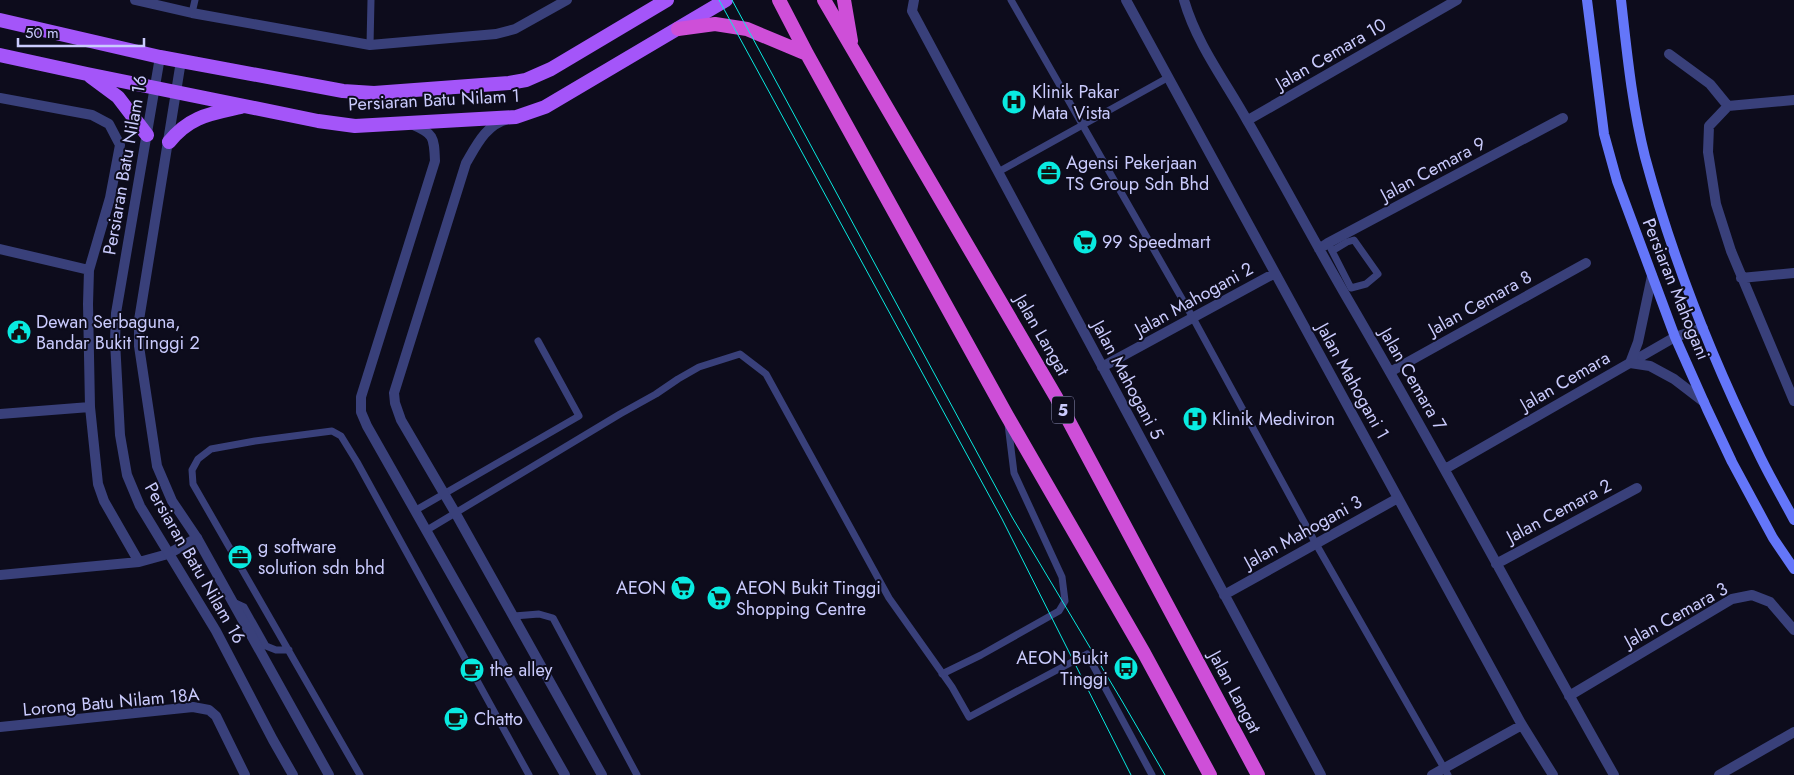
<svg xmlns="http://www.w3.org/2000/svg" width="1794" height="775" font-family="Jost,sans-serif">
  <style>
    .lines { fill: none; stroke-linecap: round; stroke-linejoin: round }
    .service { stroke: #39407a; stroke-width: 7 }
    .minor { stroke: #39407a; stroke-width: 10 }
    .tertiary { stroke: #39407a; stroke-width: 10 }
    .secondary { stroke: #6476f9; stroke-width: 10 }
    .primary { stroke: #a455f9; stroke-width: 14 }
    .trunk { stroke: #ce4fd8; stroke-width: 14 }
    .tram { stroke: #09eae0; stroke-width: 1 }
    .labels { text-anchor: middle; dominant-baseline: central; stroke-width: 4; stroke-linejoin: round; paint-order: stroke }
    .shield { fill: #0d0c1c; stroke: #9192ba; stroke-width: 1 }
    .shield-label { font-size: 16px; font-weight: bold; fill: #cacbfd }
    .street-label { font-size: 18px; fill: #cacbfd; stroke: #0d0c1c }
    .poi-label { font-size: 18px; fill: #cacbfd; stroke: #0d0c1c; text-anchor: start }
  </style>
  <rect width="100%" height="100%" fill="#0d0c1c"/>
  <g class="lines">
    <path class="service" d="M1011,0L1193,318L1316,544L1448,775
      M192,13L195,0
      M370,45L371,0
      M998,172L1169,77
      M1328,243L1351,288L1366,284L1378,274L1354,240L1347,242L1332,251
      M416,510L579,416L538,341
      M427,530L620,414L656,394L678,379L699,367L740,354L766,374L889,598L952,687L969,717L1087,654L1152,775
      M233,602L244,607L266,646L276,650H289
      M514,616L539,614L553,618L637,775
      M942,674L981,655L1059,611L1065,601L1062,577L1014,473L1008,424
      M360,775L193,484L192,470L198,459L211,449L255,441L332,431L341,436L357,462L529,775"/>
    <path class="minor" d="M135,0L192,13L370,45L496,34L515,29L567,0
      M914,0L912,11L1321,775
      M1126,0L1522,725L1553,775
      M1184,0C1197,45 1226,82 1248,122C1284,184 1317,247 1353,308C1443,462 1526,620 1614,775
      M1669,54L1710,84L1728,106
      M0,98L92,115L109,124L120,145L110,198L89,270L88,304L90,407L98,484L104,501L139,562
      M1794,100L1728,106L1709,126L1708,152L1716,204L1731,251L1794,401
      M508,119C486,124 476,146 466,163L394,393L395,403L401,420L456,514L602,775
      M1248,120L1457,0
      M411,124C434,134 434,136 435,161L361,397V412L367,426L565,775
      M0,249L89,270
      M1319,249L1328,243L1563,118
      M1741,278L1794,273
      M1102,367L1275,273
      M1390,372L1586,263
      M0,414L90,407
      M1445,469L1675,337L1703,328
      M1496,564L1637,488
      M0,575L139,562L168,554L197,538
      M1224,595L1398,498
      M1569,696L1732,599L1752,595L1770,602L1794,630
      M0,727L193,707L209,710L216,716L245,775
      M1432,775L1522,725
      M1719,775L1794,732"/>
    <path class="tertiary" d="M160,57L116,313L115,341L120,435L127,475L140,506L216,631L273,740L293,775
      M181,61L139,320V346L157,466L172,501L197,538L329,775
      M1652,276L1638,342L1630,363L1650,366L1674,379L1704,402"/>
    <path class="secondary" d="M1587,0L1604,134L1617,181L1675,337L1707,409L1732,462L1773,538L1794,569
      M1621,0C1627,53 1632,105 1645,157C1672,257 1711,356 1757,450C1768,474 1782,497 1794,520"/>
    <path class="primary" d="M0,20L160,57L343,91L374,93L509,83L526,80L551,69L667,0
      M0,55L87,74L318,121L355,126L516,117L545,107L726,0
      M91,77L118,97L147,135
      M169,142C190,116 210,114 241,107"/>
    <path class="trunk" d="M779,0L807,54L1006,414L1144,653L1210,775
      M824,0L1056,397L1258,775
      M844,0L851,41
      M678,29L715,24L747,29L807,54"/>
    <path class="tram" d="M719,0L1002,519L1131,775
      M732,0L1012,517L1122,701L1165,775"/>
  </g>
  <defs>
    <symbol id="hospital-disc" viewBox="-11 -11 22 22"><circle r="9.5" fill="#09eae0" stroke="#0d0c1c"/><path d="M-5-5h3v3.5h4V-5h3V5h-3V1.5h-4V5h-3Z" fill="#111"/></symbol>
    <symbol id="office-disc" viewBox="-11 -11 22 22"><circle r="9.5" fill="#09eae0" stroke="#0d0c1c"/><path d="M-6-3h4V-5.5h4V-3h4V5H-6ZM-1-4.5V-3h2v-1.5ZM-6 0V1H6V0Z" fill="#111"/></symbol>
    <symbol id="supermarket-disc" viewBox="-11 -11 22 22"><circle r="9.5" fill="#09eae0" stroke="#0d0c1c"/><path d="M-6-5.5h2.5l.6 2H6L4.5 2H-2.5L-4.4-4H-6ZM-1.5 3.2a1.3 1.3 0 1 0 .1 0ZM3 3.2a1.3 1.3 0 1 0 .1 0Z" fill="#111"/></symbol>
    <symbol id="civic-disc" viewBox="-11 -11 22 22"><circle r="9.5" fill="#09eae0" stroke="#0d0c1c"/><path d="M-.6-6.5H3V-4.5H.6V-3L4-1V1h2V6H-6V1h2V-1L-.6-3ZM-1.2 2.5V6h2.4V2.5Z" fill="#111"/></symbol>
    <symbol id="bus-disc" viewBox="-11 -11 22 22"><circle r="9.5" fill="#09eae0" stroke="#0d0c1c"/><path d="M-5-6H5V4H4V6H2V4H-2V6H-4V4H-5ZM-3.5-4V0h7V-4ZM-3.5 1.2v1.5H-2V1.2ZM2 1.2v1.5H3.5V1.2Z" fill="#111"/></symbol>
    <symbol id="cafe-disc" viewBox="-11 -11 22 22"><circle r="9.5" fill="#09eae0" stroke="#0d0c1c"/><path d="M-5.5-4.5H6V0H3Q3 3.5 0 3.5H-2.5Q-5.5 3.5-5.5 0ZM3-3.2v2h1.7v-2ZM-6 4.5H4V6H-6Z" fill="#111"/></symbol>
  </defs>
  <g fill-rule="evenodd">
    <use href="#hospital-disc" x="1000" y="88" width="28" height="28"/>
    <use href="#office-disc" x="1035" y="159" width="28" height="28"/>
    <use href="#supermarket-disc" x="1071" y="228" width="28" height="28"/>
    <use href="#civic-disc" x="5" y="318" width="28" height="28"/>
    <use href="#hospital-disc" x="1181" y="405" width="28" height="28"/>
    <use href="#office-disc" x="226" y="543" width="28" height="28"/>
    <use href="#supermarket-disc" x="669" y="574" width="28" height="28"/>
    <use href="#supermarket-disc" x="705" y="584" width="28" height="28"/>
    <use href="#bus-disc" x="1112" y="654" width="28" height="28"/>
    <use href="#cafe-disc" x="458" y="656" width="28" height="28"/>
    <use href="#cafe-disc" x="442" y="705" width="28" height="28"/>
  </g>
  <g class="labels">
    <rect class="shield" x="1052" y="396.5" width="22" height="27" rx="4"/>
    <g class="shield-label">
      <text x="1063" y="410">5</text>
    </g>
    <g class="street-label">
      <text transform="translate(1331 54) rotate(-30)">Jalan Cemara 10</text>
      <text transform="translate(434 100) rotate(-3)">Persiaran Batu Nilam 1</text>
      <text transform="translate(125 165) rotate(-80)">Persiaran Batu Nilam 16</text>
      <text transform="translate(1433 169) rotate(-28)">Jalan Cemara 9</text>
      <text transform="translate(1676 289) rotate(68)">Persiaran Mahogani</text>
      <text transform="translate(1194 299) rotate(-29)">Jalan Mahogani 2</text>
      <text transform="translate(1480 303) rotate(-29)">Jalan Cemara 8</text>
      <text transform="translate(1042 335) rotate(60)">Jalan Langat</text>
      <text transform="translate(1413 379) rotate(60)">Jalan Cemara 7</text>
      <text transform="translate(1128 380) rotate(62)">Jalan Mahogani 5</text>
      <text transform="translate(1353 381) rotate(61)">Jalan Mahogani 1</text>
      <text transform="translate(1565 381) rotate(-30)">Jalan Cemara</text>
      <text transform="translate(1559 511) rotate(-28)">Jalan Cemara 2</text>
      <text transform="translate(1303 532) rotate(-29)">Jalan Mahogani 3</text>
      <text transform="translate(195 563) rotate(60)">Persiaran Batu Nilam 16</text>
      <text transform="translate(1676 615) rotate(-29)">Jalan Cemara 3</text>
      <text transform="translate(1235 692) rotate(62)">Jalan Langat</text>
      <text transform="translate(111 702) rotate(-5)">Lorong Batu Nilam 18A</text>
    </g>
    <g class="poi-label">
      <text x="1032" y="92">Klinik Pakar<tspan x="1032" dy="21">Mata Vista</tspan></text>
      <text x="1066" y="163">Agensi Pekerjaan<tspan x="1066" dy="21">TS Group Sdn Bhd</tspan></text>
      <text x="1102" y="242">99 Speedmart</text>
      <text x="36" y="322">Dewan Serbaguna,<tspan x="36" dy="21">Bandar Bukit Tinggi 2</tspan></text>
      <text x="1212" y="419">Klinik Mediviron</text>
      <text x="258" y="547">g software<tspan x="258" dy="21">solution sdn bhd</tspan></text>
      <text x="666" y="588" text-anchor="end">AEON</text>
      <text x="736" y="588">AEON Bukit Tinggi<tspan x="736" dy="21">Shopping Centre</tspan></text>
      <text x="1108" y="658" text-anchor="end">AEON Bukit<tspan x="1108" dy="21">Tinggi</tspan></text>
      <text x="490" y="670">the alley</text>
      <text x="474" y="719">Chatto</text>
    </g>
  </g>
  <path d="M18 38v8h126v-8" fill="none" stroke="#cacbfd" stroke-width="2.5"/>
  <text x="25" y="38" font-size="15" fill="#cacbfd" stroke="#0d0c1c" stroke-width="4" paint-order="stroke">50 m</text>
</svg>
